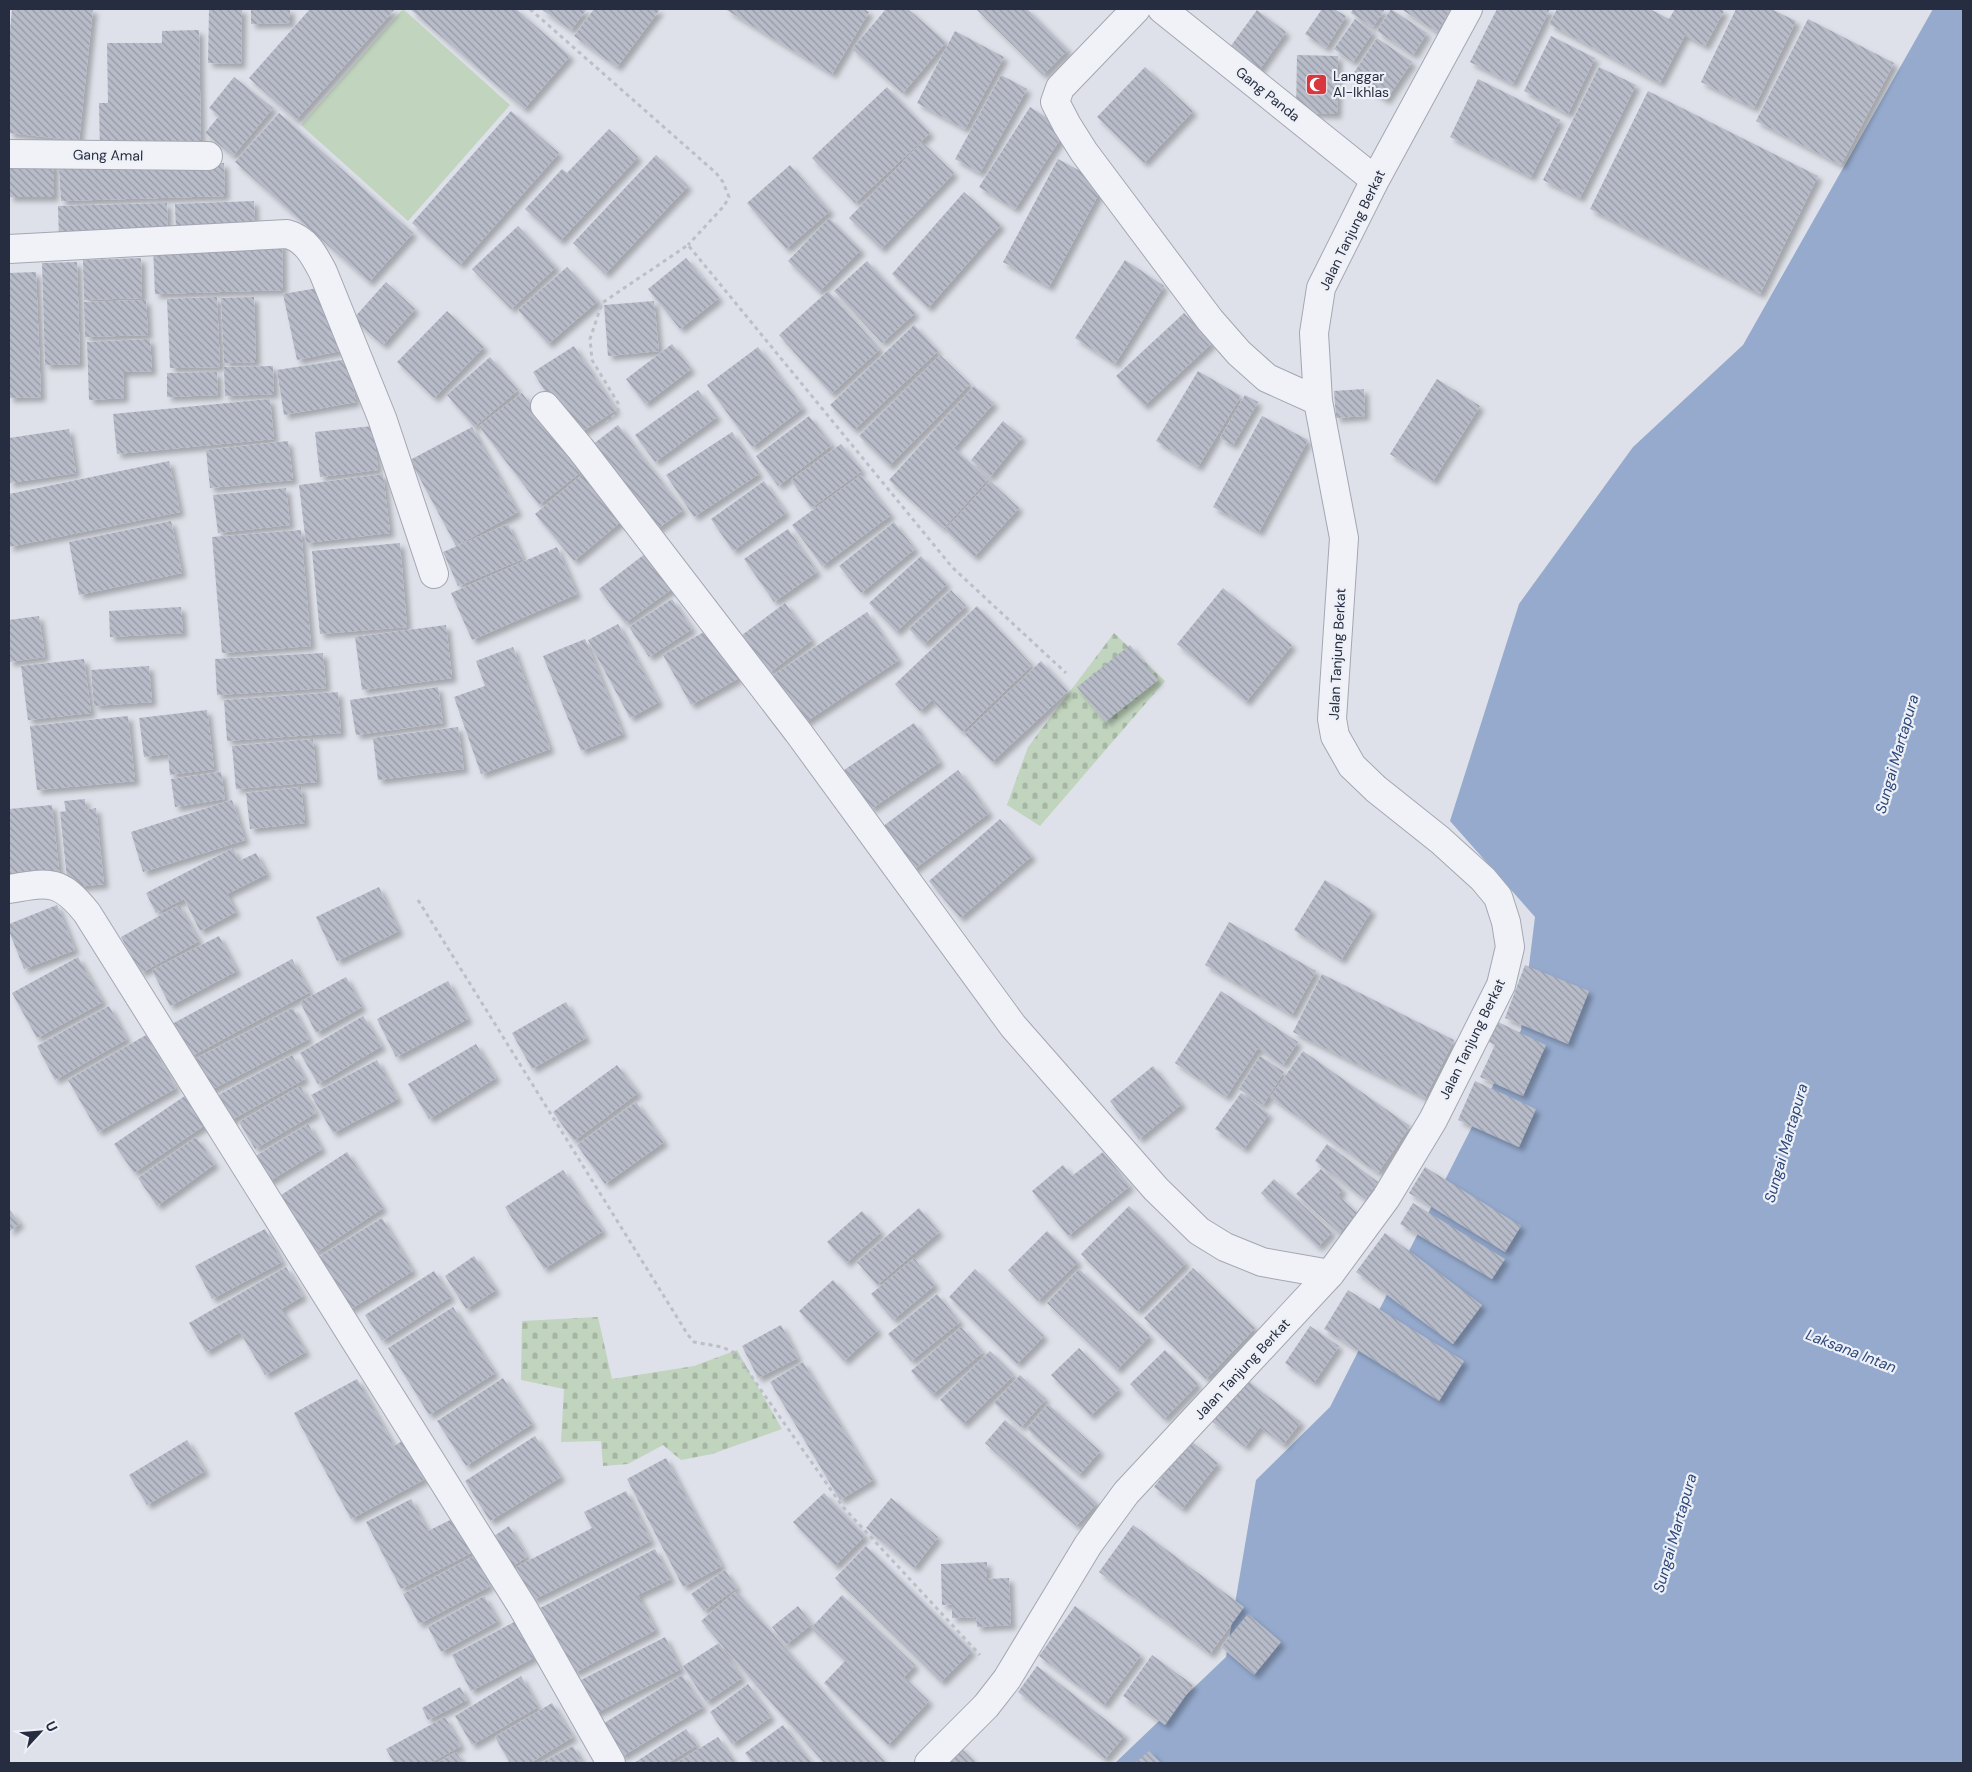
<svg xmlns="http://www.w3.org/2000/svg" width="1972" height="1772" font-family="'DM Sans',sans-serif">
  <style>
    .grass { fill: #c1d4be }
    .cemetery { fill: url(#cemetery-stones) }
    .water { fill: #95aacd }
    .building { fill: url(#building-back-hatch); filter: url(#shadow) }
    .lines { fill: none; stroke-linecap: round; stroke-linejoin: round }
    .minor-casing { stroke: #a3a7b3; stroke-width: 30 }
    .path { stroke: #bcbfc8; stroke-width: 3; stroke-dasharray: 4 4; stroke-linecap: butt }
    .minor { stroke: #f1f2f7; stroke-width: 28 }
    .labels { text-anchor: middle; dominant-baseline: central; stroke-width: 4.5; stroke-linejoin: round; paint-order: stroke }
    .poi-label { font-size: 14px; fill: #262d41; stroke: #edf0f6; text-anchor: start }
    .street-label { font-size: 14px; fill: #262d41; stroke: #edf0f6 }
    .water-label { font-size: 15px; font-style: italic; fill: #2c4679; stroke: #edf0f6 }
  </style>
  <defs>
    <pattern id="cemetery-stones" width="16" height="16" patternUnits="userSpaceOnUse" patternTransform="scale(1.25)"><rect width="16" height="16" fill="#c1d4be"/><path d="M2 7V4a2 2 0 0 1 4 0v3zM10 15v-3a2 2 0 0 1 4 0v3z" fill="#a6b6a4"/></pattern>
    <pattern id="building-back-hatch" width="6" height="6" patternUnits="userSpaceOnUse" patternTransform="scale(1.25)"><rect width="6" height="6" fill="#b8bcc9"/><path d="M-1 5l2 2M0 0l6 6M5-1l2 2" fill="none" stroke="#9599a5"/></pattern>
    <filter id="shadow"><feDropShadow dx="4.5" dy="4.5" stdDeviation="2.5" flood-color="#0004"/></filter>
  </defs>
  <rect width="100%" height="100%" fill="#dee1e9"/>
  <path class="grass" d="M403,9L510,105L408,221L301,125Z"/>
  <path class="cemetery" d="M1114,633L1165,681L1040,826L1007,805L1028,747Z
    M598,1317L612,1379L694,1366L737,1350L782,1429L712,1454L681,1460L663,1445L628,1464L603,1466L601,1441L561,1442L564,1389L521,1380L522,1321Z"/>
  <path class="water" d="M1933,9H1963V1763H1115L1226,1657L1256,1480L1330,1407L1521,1030L1535,917L1450,821L1519,604L1633,447L1743,345Z"/>
  <path class="building" d="M12,9H93L79,141L9,133V41Z
    M209,9H242L241,64L208,63Z
    M251,9H290V23L251,24Z
    M310,9H395L296,120L249,78Z
    M410,9H516L570,56L524,109Z
    M541,9H587L571,30Z
    M594,9H660L617,67L574,36Z
    M725,9H864L869,12L832,74Z
    M886,9H908L946,42L903,93L852,49Z
    M976,9H1027L1068,50L1043,75Z
    M1322,9H1334L1346,16L1326,48L1305,34Z
    M1353,9H1385L1373,27L1351,13Z
    M1391,9L1427,33L1413,55L1377,31Z
    M1401,9H1451L1437,32Z
    M1497,9H1550L1513,84L1470,62Z
    M1557,9H1650L1669,19L1675,9H1720L1724,11L1705,46L1685,35L1660,83L1549,24Z
    M1736,9H1771L1796,21L1754,108L1701,82Z
    M1257,10L1286,32L1255,76L1225,54Z
    M1355,19L1373,32L1353,62L1334,49Z
    M1808,19L1894,63L1841,165L1756,121Z
    M199,30L201,150L100,151L99,103H108L107,43H162V31Z
    M955,31L1004,57L965,129L917,103Z
    M1551,36L1595,58L1568,114L1524,91Z
    M1377,38L1412,62L1386,100L1351,77Z
    M1297,55L1338,56L1337,114L1296,113Z
    M1145,67L1193,111L1144,163L1097,117Z
    M1599,67L1636,85L1580,198L1543,180Z
    M1001,75L1027,89L980,173L955,159Z
    M234,77L273,108L233,156L205,133L219,116L209,108Z
    M1478,79L1560,120L1531,177L1450,137Z
    M887,87L930,133L855,203L812,158Z
    M1648,91L1818,176L1760,294L1590,209Z
    M1030,107L1066,130L1015,209L979,187Z
    M511,111L559,153L460,265L412,223Z
    M279,113L413,233L369,282L235,162Z
    M609,129L638,157L560,241L525,209L562,169L567,173Z
    M922,142L954,173L881,249L849,218Z
    M656,155L688,186L605,274L573,243Z
    M1058,159L1104,184L1049,287L1003,262Z
    M9,162H54V197H9Z
    M224,163L225,196L61,201L59,168Z
    M790,165L830,211L786,249L747,203Z
    M964,192L1001,225L928,308L892,274Z
    M254,201L255,229L176,232L175,204Z
    M167,203L168,237L59,239L58,206Z
    M829,218L861,250L819,292L788,261Z
    M518,226L556,267L511,309L472,269Z
    M282,242L283,290L155,294L153,247Z
    M141,258L142,298L84,300L83,260Z
    M686,258L719,298L680,329L648,289Z
    M1125,260L1164,286L1115,364L1075,338Z
    M867,261L915,313L882,343L834,291Z
    M77,262L80,364L45,365L42,263Z
    M567,267L598,301L548,344L518,310Z
    M36,272L41,397L9,398V273Z
    M386,282L415,309L383,345L353,319Z
    M318,288L325,318L333,316L340,351L297,360L283,294Z
    M828,291L880,349L831,394L779,335Z
    M217,297L220,367L170,368L167,299Z
    M254,297L256,362L224,363L221,298Z
    M146,300L148,335L85,337L84,302Z
    M654,301L659,351L608,356L604,305Z
    M447,311L484,347L434,398L397,362Z
    M1184,313L1212,343L1144,406L1116,376Z
    M914,325L938,351L854,430L830,405Z
    M150,339L152,371L123,372L124,398L89,400L87,342Z
    M672,344L691,369L645,404L626,379Z
    M574,346L616,410L574,437L533,372Z
    M758,347L803,408L752,447L707,385Z
    M940,355L970,384L889,466L859,436Z
    M490,357L518,390L474,427L447,395Z
    M348,359L356,402L284,415L277,370Z
    M273,366L274,394L225,396L224,367Z
    M1198,371L1241,396L1198,467L1156,441Z
    M217,372L218,395L167,397V373Z
    M1437,379L1480,406L1433,481L1390,454Z
    M974,386L994,403L954,448L988,479L943,529L889,480Z
    M1364,389L1365,416L1336,418L1334,391Z
    M698,390L717,417L655,462L635,435Z
    M522,393L582,471L539,505L479,426Z
    M1245,395L1258,402L1233,445L1220,438Z
    M270,399L274,439L117,454L113,414Z
    M809,416L832,445L778,486L756,456Z
    M1262,416L1308,440L1259,532L1213,507Z
    M1003,421L1022,437L990,477L971,460Z
    M618,425L683,510L656,530L592,445Z
    M373,426L378,470L320,477L315,432Z
    M472,427L518,512L456,546L410,460Z
    M69,429L76,473L9,483V438Z
    M732,432L759,474L694,517L666,475Z
    M288,441L293,480L210,488L206,450Z
    M841,444L862,471L811,508L791,480Z
    M169,461L180,512L9,547V494Z
    M585,472L624,519L574,561L535,514Z
    M383,474L390,533L306,543L299,485Z
    M861,475L891,515L822,566L792,525Z
    M764,481L786,513L733,551L711,519Z
    M990,481L1019,508L974,557L945,530Z
    M286,488L290,525L218,533L213,495Z
    M171,521L182,573L79,595L69,542Z
    M894,522L915,549L861,593L839,566Z
    M508,524L523,559L458,586L443,552Z
    M788,529L817,572L774,602L744,559Z
    M301,530L311,646L222,653L212,537Z
    M400,543L407,627L320,634L312,551Z
    M557,547L577,594L472,640L451,593Z
    M650,550L677,585L625,623L599,589Z
    M921,556L947,584L896,632L869,603Z
    M1223,588L1292,645L1246,702L1177,644Z
    M951,590L966,606L924,644L909,629Z
    M672,599L692,629L649,657L629,627Z
    M785,603L812,640L769,673L742,635Z
    M977,606L1032,665L962,732L932,700L920,711L895,684Z
    M181,607L183,633L110,637L109,611Z
    M867,612L899,660L804,723L772,676Z
    M39,616L45,657L9,662V620Z
    M618,624L659,702L630,718L588,640Z
    M446,625L452,678L362,690L355,637Z
    M711,628L739,678L691,705L663,655Z
    M585,639L623,734L581,751L543,656Z
    M1130,645L1158,680L1105,722L1077,687Z
    M513,647L550,749L481,774L454,697L485,686L476,661Z
    M323,653L326,688L217,695L215,659Z
    M84,659L91,713L28,720L21,666Z
    M1041,661L1068,691L992,762L965,734Z
    M149,666L152,702L94,706L91,670Z
    M438,687L443,723L356,735L350,700Z
    M338,692L341,733L227,741L224,700Z
    M207,710L214,769L170,775L168,754L144,757L139,718Z
    M128,716L135,781L37,790L30,726Z
    M914,723L940,762L871,809L844,770Z
    M458,727L464,769L378,780L373,738Z
    M313,739L317,782L236,789L232,746Z
    M958,770L989,813L913,870L882,827Z
    M221,772L225,799L175,807L171,779Z
    M301,787L305,823L250,829L246,793Z
    M85,799L86,810L96,808L104,884L68,888L60,812L66,811L64,801Z
    M232,800L245,840L143,872L131,832Z
    M52,805L60,879L9,884V809Z
    M1000,819L1032,856L960,918L929,881Z
    M233,848L239,861L256,853L267,874L227,894L236,912L200,931L184,899L156,913L146,893Z
    M1325,880L1372,910L1341,960L1294,930Z
    M379,887L399,931L337,961L316,917Z
    M57,905L75,950L24,969L9,931V924Z
    M179,905L199,941L141,973L121,937Z
    M1229,922L1316,971L1292,1015L1205,965Z
    M219,936L237,971L170,1006L152,970Z
    M78,957L103,1002L37,1038L12,993Z
    M292,959L310,992L190,1057L172,1024Z
    M1525,965L1589,991L1568,1044L1505,1018Z
    M1322,974L1454,1040L1425,1098L1293,1032Z
    M346,977L362,1007L316,1033L300,1002Z
    M448,981L468,1019L396,1057L377,1019Z
    M1221,991L1298,1042L1283,1065L1258,1048L1226,1097L1175,1063Z
    M566,1002L586,1038L532,1069L512,1033Z
    M109,1006L127,1039L55,1080L37,1046Z
    M293,1008L309,1039L207,1092L191,1061Z
    M363,1016L382,1046L318,1084L300,1053Z
    M1498,1022L1546,1045L1523,1096L1480,1077L1495,1045L1489,1042Z
    M146,1035L176,1088L98,1132L68,1080Z
    M476,1044L496,1078L429,1119L408,1084Z
    M1303,1051L1410,1126L1378,1173L1270,1097Z
    M292,1055L305,1079L226,1123L213,1098Z
    M1260,1056L1284,1072L1263,1105L1239,1089Z
    M377,1060L398,1099L333,1133L311,1095Z
    M617,1065L638,1093L574,1141L553,1112Z
    M1153,1066L1182,1104L1139,1139L1110,1101Z
    M1475,1081L1536,1109L1519,1147L1458,1120Z
    M300,1086L316,1113L255,1149L239,1122Z
    M192,1091L211,1121L134,1173L114,1144Z
    M1241,1093L1269,1114L1244,1149L1215,1129Z
    M636,1102L664,1142L605,1184L577,1145Z
    M308,1124L322,1149L268,1182L254,1157Z
    M196,1137L215,1164L157,1206L138,1178Z
    M1327,1144L1378,1182L1365,1199L1315,1161Z
    M347,1152L383,1208L315,1253L278,1197Z
    M1103,1152L1130,1186L1068,1236L1032,1191L1063,1165L1072,1176Z
    M1425,1167L1521,1226L1505,1252L1409,1193Z
    M1321,1169L1343,1190L1338,1195L1357,1213L1339,1233L1296,1194Z
    M563,1170L603,1231L544,1269L505,1207Z
    M1274,1179L1332,1232L1318,1247L1261,1193Z
    M1413,1203L1505,1259L1492,1279L1400,1224Z
    M1129,1206L1186,1263L1137,1311L1081,1254Z
    M919,1208L939,1232L877,1285L857,1262Z
    M9,1209L20,1223L9,1232Z
    M862,1211L881,1232L846,1263L827,1242Z
    M382,1218L413,1271L349,1310L317,1258Z
    M265,1229L282,1262L212,1299L195,1266Z
    M1047,1231L1078,1262L1038,1301L1008,1270Z
    M1385,1233L1482,1305L1453,1344L1356,1272Z
    M474,1256L496,1290L466,1309L445,1276Z
    M914,1258L935,1285L893,1320L871,1294Z
    M286,1267L303,1296L281,1309L306,1352L265,1375L240,1332L206,1352L189,1323Z
    M1193,1268L1255,1328L1206,1379L1144,1318Z
    M975,1269L1044,1336L1017,1364L949,1297Z
    M1079,1269L1150,1336L1117,1370L1047,1303Z
    M434,1271L451,1297L382,1341L365,1315Z
    M833,1280L878,1330L844,1361L799,1311Z
    M1348,1290L1464,1361L1439,1401L1324,1329Z
    M937,1294L960,1322L911,1361L888,1334Z
    M453,1307L495,1373L429,1415L388,1348Z
    M781,1325L798,1358L758,1378L742,1346Z
    M1310,1326L1339,1346L1314,1383L1285,1363Z
    M961,1327L983,1352L932,1395L911,1371Z
    M1079,1348L1119,1389L1090,1416L1051,1375Z
    M1165,1350L1198,1384L1164,1419L1130,1384Z
    M990,1351L1014,1375L963,1424L940,1400Z
    M803,1362L873,1480L840,1500L770,1382Z
    M1020,1375L1046,1399L1021,1427L994,1403Z
    M1243,1377L1301,1422L1283,1445L1260,1427L1245,1447L1210,1420Z
    M503,1378L532,1424L466,1466L437,1421Z
    M357,1379L394,1446L404,1440L425,1479L351,1519L294,1413Z
    M1048,1404L1100,1451L1079,1475L1027,1429Z
    M1005,1420L1097,1503L1076,1526L985,1443Z
    M535,1436L561,1477L490,1521L465,1481Z
    M187,1440L205,1471L147,1505L129,1475Z
    M1190,1440L1218,1463L1182,1509L1154,1487Z
    M666,1458L722,1566L683,1587L627,1479Z
    M626,1491L651,1541L533,1600L516,1567L592,1528L584,1512Z
    M824,1493L865,1536L835,1566L793,1522Z
    M891,1498L938,1537L914,1568L866,1528Z
    M411,1499L428,1531L458,1516L475,1551L401,1589L366,1522Z
    M1133,1525L1244,1607L1210,1654L1099,1572Z
    M509,1526L527,1557L509,1568L491,1538Z
    M866,1546L972,1651L941,1682L835,1578Z
    M655,1549L671,1579L638,1595L656,1630L574,1673L540,1608Z
    M474,1556L490,1586L419,1624L403,1594Z
    M987,1562V1579L1009,1578L1011,1625L977,1627L976,1617L952,1618V1604L942,1605L941,1564Z
    M725,1570L737,1588L704,1611L691,1594Z
    M736,1591L850,1723L886,1763H824L782,1715L701,1621Z
    M842,1595L915,1665L904,1677L929,1701L888,1745L824,1683L845,1661L811,1628Z
    M484,1596L498,1621L441,1652L428,1627Z
    M798,1606L812,1624L786,1645L772,1627Z
    M1075,1606L1141,1655L1104,1705L1039,1656Z
    M1248,1614L1281,1642L1254,1675L1221,1647Z
    M516,1621L535,1657L471,1691L452,1655Z
    M665,1637L681,1669L592,1715L575,1683Z
    M719,1643L742,1678L706,1702L683,1666Z
    M1152,1655L1193,1685L1165,1725L1123,1696Z
    M1037,1666L1125,1735L1105,1759L1018,1692Z
    M682,1675L703,1707L621,1757L601,1725Z
    M521,1676L538,1707L472,1745L455,1716Z
    M748,1684L771,1717L732,1744L710,1712Z
    M460,1687L467,1700L428,1720L422,1708Z
    M552,1703L573,1737L530,1763H510L495,1737Z
    M445,1717L461,1746L430,1763H394L386,1749Z
    M783,1725L812,1763H753L745,1753Z
    M686,1729L697,1745L668,1763H634Z
    M718,1737L735,1763H676Z
    M573,1746L583,1763H541Z
    M959,1746L976,1763H942Z
    M1149,1751L1161,1763H1135Z
    M456,1752L463,1763H437Z"/>
  <g class="lines">
    <defs>
      <path id="minor" d="M1136,9L1060,88L1055,102L1067,125L1084,152L1210,320L1239,353L1267,378L1318,401
        M1162,9L1375,180
        M9,154L208,156
        M9,249L287,234C306,239 314,255 323,272L382,418L434,574
        M545,406L580,448L798,732L1013,1026L1156,1189L1199,1231L1225,1247L1262,1262L1330,1274
        M9,889C49,882 60,879 87,913L523,1608L611,1763
        M929,1763L986,1706L1007,1679L1088,1545L1126,1493L1330,1274L1386,1198L1433,1120L1501,985L1510,947L1506,922L1498,897L1483,879L1440,840L1376,789L1352,766L1335,736L1332,719L1344,538L1318,401L1314,333L1321,288L1375,180L1468,9"/>
    </defs>
    <use href="#minor" class="minor-casing"/>
    <path class="path" d="M530,9L716,173L723,182L729,197L724,206L688,245
      M606,423L618,412V403L592,360L590,339L602,303L688,245L952,567L1066,673
      M418,900L688,1335L694,1342L722,1347L735,1353L843,1507L980,1655"/>
    <use href="#minor" class="minor"/>
  </g>
  <defs>
    <symbol id="mosque-square" viewBox="-11 -11 22 22"><rect x="-9" y="-9" width="18" height="18" rx="4" fill="#da363d" stroke="#edf0f6"/><path d="M3.5-4.9A6 6 0 1 0 3.5 4.9A5 5 0 1 1 3.5-4.9Z" fill="#fff"/></symbol>
  </defs>
  <g fill-rule="evenodd">
    <use href="#mosque-square" x="1304" y="72" width="25" height="25"/>
  </g>
  <g class="labels">
    <g class="poi-label">
      <text x="1333" y="76">Langgar<tspan x="1333" dy="16">Al-Ikhlas</tspan></text>
    </g>
    <g class="street-label">
      <text transform="translate(1268 94) rotate(39)">Gang Panda</text>
      <text transform="translate(108 155) rotate(1)">Gang Amal</text>
      <text transform="translate(1352 230) rotate(-64)">Jalan Tanjung Berkat</text>
      <text transform="translate(1337 654) rotate(-87)">Jalan Tanjung Berkat</text>
      <text transform="translate(1472 1039) rotate(-64)">Jalan Tanjung Berkat</text>
      <text transform="translate(1242 1369) rotate(-47)">Jalan Tanjung Berkat</text>
    </g>
    <g class="water-label">
      <text transform="translate(1897 754) rotate(-74)">Sungai Martapura</text>
      <text transform="translate(1786 1143) rotate(-74)">Sungai Martapura</text>
      <text transform="translate(1851 1351) rotate(21)">Laksana Intan</text>
      <text transform="translate(1675 1533) rotate(-74)">Sungai Martapura</text>
    </g>
  </g>
  <rect width="1972" height="1772" fill="none" stroke="#262d41" stroke-width="20"/>
  <g transform="translate(40 1732) rotate(64)" stroke="#edf0f6" stroke-width="4" paint-order="stroke">
  <path d="M0-4L9 19L0 12L-9 19Z" fill="#262d41"/>
  <text y="-8" font-size="14" font-weight="bold" text-anchor="middle" fill="#262d41">U</text>
  </g>
</svg>
